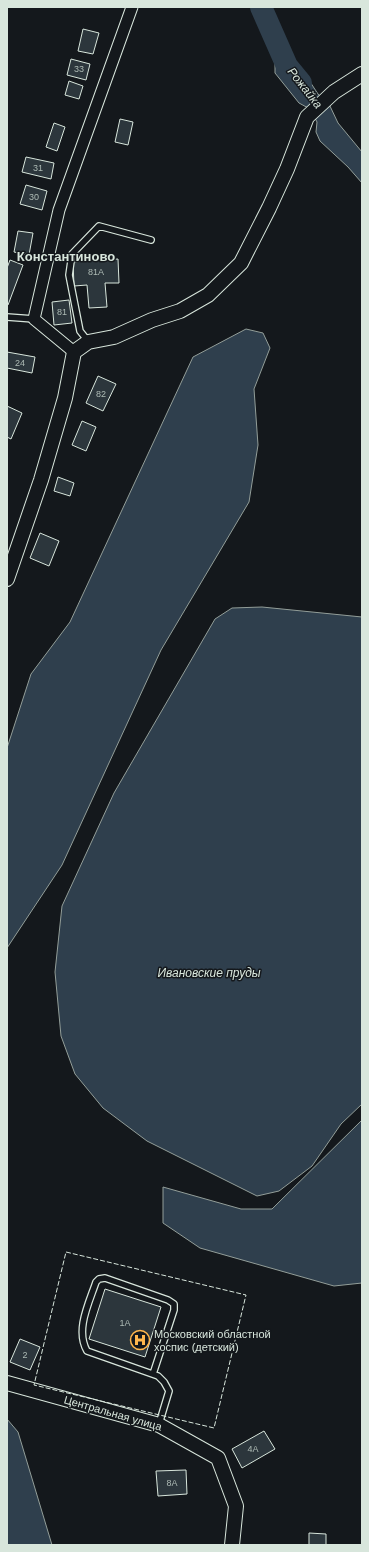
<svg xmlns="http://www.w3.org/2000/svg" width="369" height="1552" font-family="Helvetica,sans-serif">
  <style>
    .water { fill: #2f3f4d; stroke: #939e99 }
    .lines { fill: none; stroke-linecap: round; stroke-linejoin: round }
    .river { stroke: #2f3f4d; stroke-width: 22 }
    .building { fill: #2c363c; stroke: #d8e6dc }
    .service-casing { stroke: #d8e6dc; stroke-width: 8 }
    .minor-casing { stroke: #d8e6dc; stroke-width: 13 }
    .tertiary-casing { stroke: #d8e6dc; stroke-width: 16 }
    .service { stroke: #14181c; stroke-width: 5.5 }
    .minor { stroke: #14181c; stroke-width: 11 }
    .tertiary { stroke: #14181c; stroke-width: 14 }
    .fence { stroke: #d8e6dc; stroke-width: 1; stroke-dasharray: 5 2; stroke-linecap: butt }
    .labels { text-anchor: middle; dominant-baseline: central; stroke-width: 3; stroke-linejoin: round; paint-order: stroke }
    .number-label { font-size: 9px; fill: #adbab4 }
    .poi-label { font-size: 11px; fill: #d8e6dc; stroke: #14181c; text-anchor: start }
    .street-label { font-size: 11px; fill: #d8e6dc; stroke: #14181c }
    .water-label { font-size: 12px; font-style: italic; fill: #d8e6dc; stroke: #14181c }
    .quarter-label { font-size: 13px; font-weight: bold; fill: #d8e6dc; stroke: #14181c }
  </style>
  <rect width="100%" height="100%" fill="#14181c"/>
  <path class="water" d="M287,55L299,65L318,94L329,104L338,123L362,152V183L348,167L320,141L316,132L317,122L310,109L299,103L275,73V64Z
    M246,329L263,333L270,348L254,389L258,445L249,502L161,650L62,865L7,948V748L31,674L70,622L193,357Z
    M262,607L362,617V1104L341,1124L312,1166L279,1191L257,1196L147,1141L103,1108L75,1074L61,1036L55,972L62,906L114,793L215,619L232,608Z
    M362,1120V1283L334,1286L200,1248L163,1223V1187L241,1209H272Z
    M7,1419L18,1432L52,1545H7Z"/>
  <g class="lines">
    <path class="river" d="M261,7L287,66L301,83"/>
  </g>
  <path class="building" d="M83,29L99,33L93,54L78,51Z
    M71,59L90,64L86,80L67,75Z
    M69,81L83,86L79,99L65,95Z
    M120,119L133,122L128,145L115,142Z
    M54,123L65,127L57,151L46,147Z
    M26,157L54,163L51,179L22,172Z
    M26,185L47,191L42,210L20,204Z
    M18,231L33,233L29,255L14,252Z
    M104,256V260L118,259L119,283H105L107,307L89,308L87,285L74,286L73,262L86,261V257Z
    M10,260L23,265L8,305L7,304V268Z
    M69,300L72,323L54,325L52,302Z
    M7,352L35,357L32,373L7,368Z
    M98,376L116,384L103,411L86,403Z
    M7,406L22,413L11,439L7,437Z
    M82,421L96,427L86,451L72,445Z
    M58,477L74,483L70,496L54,491Z
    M40,533L59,541L49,566L30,558Z
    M105,1289L161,1307L145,1357L89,1339Z
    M20,1339L40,1347L30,1370L10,1362Z
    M264,1431L275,1449L242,1468L232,1449Z
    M186,1470L187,1494L158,1496L156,1471Z
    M309,1533L326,1534V1545H309Z"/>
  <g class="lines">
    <defs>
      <path id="service" d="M7,317L34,319
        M88,341L80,331L69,275L72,254L99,226L151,240
        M153,1374L174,1310V1304L168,1300L105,1278L99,1279L96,1282C89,1303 75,1330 87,1351L158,1376L164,1382L169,1391L159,1424"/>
      <path id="minor" d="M74,352L34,319L59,210L132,7"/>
      <path id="tertiary" d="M7,579L41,480L65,398L74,352L88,342L114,337L152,320L180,311L208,295L241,263L269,208L287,169L307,117L334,92L362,74
        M7,1383L159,1425L218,1458L236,1506L232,1545"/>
    </defs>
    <use href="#service" class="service-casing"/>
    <use href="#minor" class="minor-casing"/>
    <use href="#tertiary" class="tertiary-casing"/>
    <use href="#service" class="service"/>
    <use href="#minor" class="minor"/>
    <use href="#tertiary" class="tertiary"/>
    <path class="fence" d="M66,1252L246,1295L214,1428L34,1385Z"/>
  </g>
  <defs>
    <symbol id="hospital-ring" viewBox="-11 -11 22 22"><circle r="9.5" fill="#14181c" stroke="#ffb74d" stroke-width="1.5"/><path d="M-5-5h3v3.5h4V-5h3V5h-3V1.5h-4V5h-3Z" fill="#ffb74d"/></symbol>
  </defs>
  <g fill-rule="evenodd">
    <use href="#hospital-ring" x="129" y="1329" width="22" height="22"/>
  </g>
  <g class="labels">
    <g class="number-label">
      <text x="79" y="69">33</text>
      <text x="38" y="168">31</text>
      <text x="34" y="197">30</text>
      <text x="96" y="272">81А</text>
      <text x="62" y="312">81</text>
      <text x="20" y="363">24</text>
      <text x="101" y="394">82</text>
      <text x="125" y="1323">1А</text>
      <text x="25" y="1355">2</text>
      <text x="253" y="1449">4А</text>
      <text x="172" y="1483">8А</text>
    </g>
    <g class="poi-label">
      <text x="154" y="1334">Московский областной<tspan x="154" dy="13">хоспис (детский)</tspan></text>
    </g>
    <g class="street-label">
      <text transform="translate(113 1413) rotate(16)">Центральная улица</text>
    </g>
    <g class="water-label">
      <text transform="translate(305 88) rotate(52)">Рожайка</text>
      <text x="209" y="973">Ивановские пруды</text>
    </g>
    <g class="quarter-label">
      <text x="66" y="256">Константиново</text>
    </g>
  </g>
  <rect width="369" height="1552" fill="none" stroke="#d8e6dc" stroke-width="16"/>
</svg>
